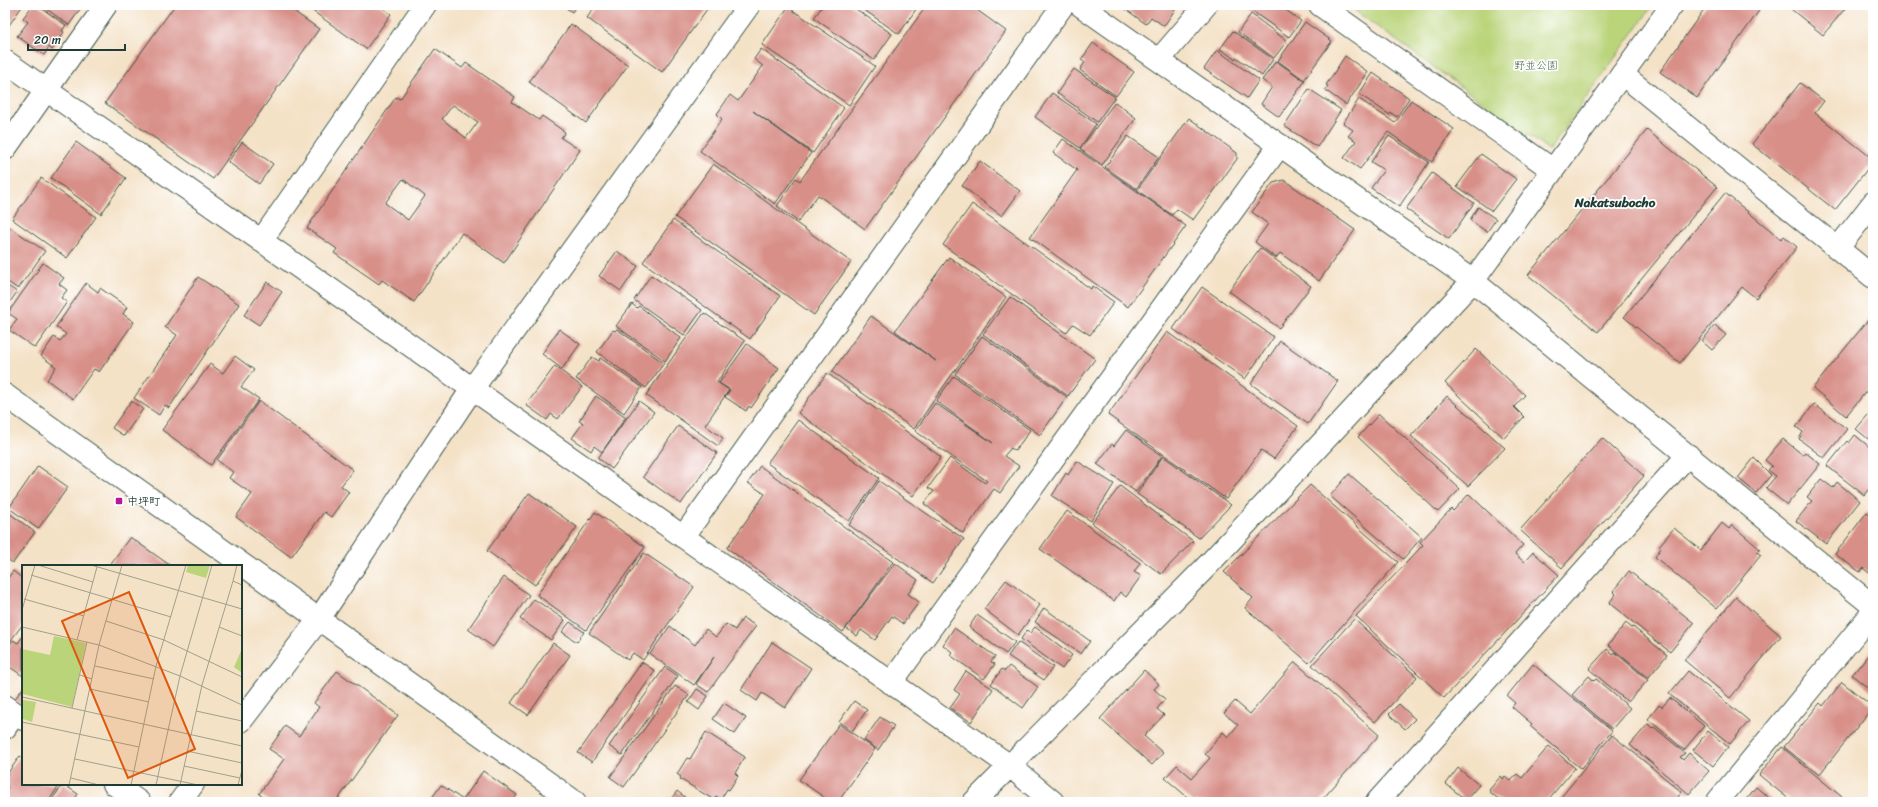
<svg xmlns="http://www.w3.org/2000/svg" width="1878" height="807" font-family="Sriracha,'Klee One',sans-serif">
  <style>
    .green { fill: #b9d479; stroke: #6c8856 }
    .building { fill: #d88f88; fill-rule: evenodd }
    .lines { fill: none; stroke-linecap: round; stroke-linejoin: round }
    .street-casing { stroke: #3f564a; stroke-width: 24 }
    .secondary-casing { stroke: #3f564a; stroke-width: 24 }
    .street { stroke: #fff; stroke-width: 22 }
    .secondary { stroke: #fff; stroke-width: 22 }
    .poi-dot { fill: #b5179e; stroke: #fff; stroke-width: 1.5 }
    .labels { text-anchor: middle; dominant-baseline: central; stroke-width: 3.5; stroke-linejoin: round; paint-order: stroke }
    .park-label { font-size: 11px; fill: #466345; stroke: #fff }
    .poi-label { font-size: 11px; font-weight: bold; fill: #1f3d34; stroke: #fff; text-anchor: start }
    .quarter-label { font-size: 13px; font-weight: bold; fill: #1f3d34; stroke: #fff }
    .inset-road { fill: none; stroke: #9fa08c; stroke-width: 1 }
    .view { fill: #de580e; fill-opacity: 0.15; stroke: #de580e; stroke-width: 2 }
    .inset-edge { fill: none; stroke: #1f3d34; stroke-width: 2 }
  </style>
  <rect width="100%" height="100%" fill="#fff"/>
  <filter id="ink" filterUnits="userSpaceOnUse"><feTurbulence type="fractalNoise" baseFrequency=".025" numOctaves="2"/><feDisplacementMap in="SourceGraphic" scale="8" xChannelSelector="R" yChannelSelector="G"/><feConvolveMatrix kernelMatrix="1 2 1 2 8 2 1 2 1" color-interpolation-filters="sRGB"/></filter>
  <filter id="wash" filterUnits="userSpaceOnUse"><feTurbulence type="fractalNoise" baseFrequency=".012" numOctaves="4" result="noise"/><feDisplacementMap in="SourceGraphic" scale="16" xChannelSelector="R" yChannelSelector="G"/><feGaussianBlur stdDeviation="0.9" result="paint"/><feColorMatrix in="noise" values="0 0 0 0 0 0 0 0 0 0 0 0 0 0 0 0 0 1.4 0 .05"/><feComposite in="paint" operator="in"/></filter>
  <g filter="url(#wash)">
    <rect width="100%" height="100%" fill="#f4e2c7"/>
    <path class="green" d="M1347,5H1653L1549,150Z"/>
    <g id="blocks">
      <path class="building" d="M5,5H23L5,31Z
        M33,5H37L66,25L62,31L64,32L52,50L49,47L44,55L17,36L28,22L23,18Z
        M41,5H83L69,25Z
        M175,5H285L319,29L213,179L105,103Z
        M304,5H379L391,14L366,49Z
        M562,5H577L572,12Z
        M596,5H710L662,72L587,18Z
        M823,5H850L892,34L874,60L814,18Z
        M857,5H919L899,34Z
        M927,5H970L1006,31L865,229L818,195L798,222L777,206L796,178L800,181Z
        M1120,5H1178L1164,26L1151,17L1146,24Z
        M1248,5H1279L1301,21L1289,37L1246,7Z
        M1707,5H1763L1697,98L1660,72Z
        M1786,5H1848L1823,35Z
        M788,7L875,66L849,105L762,45Z
        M1251,14L1287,41L1274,58L1238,32Z
        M1305,22L1332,41L1304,80L1278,61Z
        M571,24L628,65L586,123L529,82Z
        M1233,31L1273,59L1262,76L1236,57L1235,59L1220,49Z
        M1093,43L1134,72L1116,96L1080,70L1085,62L1081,60Z
        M435,49L462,68L466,63L515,97L512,102L539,120L542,116L565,132L561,138L580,150L504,263L462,233L414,302L382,280L379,284L334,253L337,249L307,228L396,97L400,99ZM453,105L478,122L466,138L442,119ZM403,179L425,196L408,220L385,203Z
        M761,49L844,108L813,153L753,111L811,153L775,204L700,151L722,119L717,114L730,95L738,101L763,66L754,59Z
        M1217,50L1259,80L1247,98L1204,69Z
        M1345,56L1368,72L1346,105L1325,90L1328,86L1326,85Z
        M1276,61L1305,81L1279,117L1261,104L1272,87L1262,80Z
        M1074,69L1115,97L1097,122L1057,93Z
        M1373,73L1409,98L1397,117L1391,113L1390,115L1359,94Z
        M1800,83L1824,101L1815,113L1873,159V162L1835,210L1752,144Z
        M1309,89L1341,110L1317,147L1284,126Z
        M1052,93L1096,124L1080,148L1035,117Z
        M1359,99L1395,123L1411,100L1454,129L1432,162L1388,132L1360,169L1344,158L1356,141L1348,136L1353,130L1343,123Z
        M1115,102L1136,118L1102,165L1080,149Z
        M1189,118L1237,153V159L1193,220L1177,209L1172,215L1137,190Z
        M1647,130L1717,187L1598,332L1528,275Z
        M1128,136L1159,157L1136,189L1105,167Z
        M1389,136L1429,162L1399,207L1371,188L1384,170L1371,162Z
        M1063,139L1186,226L1128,307L1030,237L1077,170L1053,153Z
        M76,142L126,178L101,214L51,178Z
        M242,142L273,164L259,184L228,162Z
        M1481,154L1516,179L1492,211L1457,186Z
        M980,161L1020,191L1002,216L962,186Z
        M713,164L851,262L814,315L675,217Z
        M1432,173L1474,203L1449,239L1406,209Z
        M41,178L96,217L67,258L12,219Z
        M1284,180L1355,230L1319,281L1280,253L1276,258L1255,242L1268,224L1252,212L1273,183Z
        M1725,193L1781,239L1784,236L1797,247L1756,298L1742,287L1680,363L1624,317Z
        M972,204L1091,289L1092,286L1114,302L1090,335L1073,324L1066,333L943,245Z
        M1478,207L1496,219L1487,232L1470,220Z
        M673,220L780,296L750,339L643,262Z
        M5,224L45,251L18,289L5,280Z
        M1260,248L1311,286L1279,328L1229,291Z
        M617,251L638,266L621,291L599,276Z
        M949,257L1006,297L914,429L832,372L871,316L936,361L895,331Z
        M43,263L64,278L59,284L67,290L61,298L67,302L35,348L9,330L17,319L8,313Z
        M651,275L702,310L684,335L634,300Z
        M198,277L239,304L169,408L165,405L159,415L134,398L177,335L165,327Z
        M267,282L282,292L259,325L244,315Z
        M86,283L98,292L100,288L127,307L123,314L134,322L99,372L94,369L73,399L47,380L56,367L41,356L54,337L60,341L66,334L56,327Z
        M5,284L17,292L5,309Z
        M1202,287L1274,337L1245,379L1173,329Z
        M1010,297L1095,359L1068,396L983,334Z
        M632,304L637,308L639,306L681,338L665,361L616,326Z
        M704,313L745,341L717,382L729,390L705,425L723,438L718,446L646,395Z
        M1873,314V335L1870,339L1873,341V383L1846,416L1813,388Z
        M1715,325L1726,335L1712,350L1702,341Z
        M559,329L580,344L562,369L542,354Z
        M617,329L664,363L646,388L597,352L613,330L615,331Z
        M1167,332L1298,426L1274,459L1261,450L1226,499L1108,415Z
        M982,336L1067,397L1040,435L955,374Z
        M1280,341L1338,381L1308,424L1251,384Z
        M747,344L779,368L751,408L749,406L746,411L725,397L730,390L719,383Z
        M1476,349L1525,395L1514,407L1524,417L1504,438L1445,383Z
        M235,356L254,370L241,387L259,399L211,465L162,430L210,364L223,373Z
        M592,357L599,361L600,358L642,387L624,413L576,379Z
        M555,366L582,387L558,419L551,414L547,420L526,405Z
        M827,373L941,457L913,496L798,413Z
        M954,376L1030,430L1015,451L1011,448L1004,456L1019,466L1000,493L994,489L963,533L924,504L934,491L928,488L950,458L985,483L987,481L915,431L935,403L993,443L936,401Z
        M596,396L626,417L602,452L594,446L591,451L572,438L583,423L579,421Z
        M1447,396L1505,448L1468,486L1411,436Z
        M131,401L143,409L124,436L112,428Z
        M259,401L353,470L341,486L349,492L331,517L324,512L291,557L236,517L252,494L229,478L233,472L217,460Z
        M639,401L654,412L612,469L598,458Z
        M1814,404L1847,429L1824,458L1799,439L1803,432L1796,427Z
        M1873,409V443L1856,429Z
        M1379,414L1460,489L1438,512L1358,437Z
        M798,420L879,478L849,521L767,463Z
        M678,426L717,453L681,504L643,477Z
        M1126,430L1162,456L1136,492L1097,464L1112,444L1114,446Z
        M1855,435L1873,450V484L1864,495L1827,466L1847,441L1849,443Z
        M1602,438L1644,476L1562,568L1520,530Z
        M1783,439L1803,455L1805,452L1820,464L1787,505L1766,488L1776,476L1768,470L1772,466L1765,460Z
        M1163,456L1231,505L1199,538L1137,494Z
        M1754,458L1771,475L1756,493L1738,478Z
        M1077,461L1114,484L1091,521L1052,496L1066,473L1068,475Z
        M38,466L68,487L38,529L9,508Z
        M760,466L893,562L843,632L727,548L765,494L748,483Z
        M1349,474L1422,537L1403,559L1330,496Z
        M1821,479L1833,488L1837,482L1860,501L1826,544L1796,521L1812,501L1807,497Z
        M879,481L964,539L933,583L849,525Z
        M1310,485L1398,562L1309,663L1245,608L1253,598L1224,572Z
        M1120,486L1193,541L1161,574L1092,523Z
        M529,493L577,527L535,585L487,551Z
        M1469,494L1523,545L1515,554L1524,562L1533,552L1559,575L1444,698L1356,616L1423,545L1420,542L1451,509L1453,511Z
        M5,510L35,532L13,563L5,558Z
        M1067,511L1140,563L1134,572L1141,576L1126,597L1120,592L1114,601L1040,549Z
        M595,512L645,547L586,630L537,595Z
        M1867,512L1873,517V568L1869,573L1863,568L1860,572L1835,554Z
        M1722,523L1729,529L1732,525L1760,549L1757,552L1761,555L1717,609L1655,557L1661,548L1659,546L1674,528L1701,550Z
        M130,537L171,566H109Z
        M644,553L694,587L643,660L633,653L628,660L589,633Z
        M895,563L918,580L908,594L919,602L903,624L892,616L875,640L861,630L857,636L846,628Z
        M13,571L23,579V624L5,648V582Z
        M1629,571L1694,623L1670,652L1609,603L1616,594L1613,591Z
        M504,577L529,595L493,647L468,629Z
        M1006,580L1040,605L1018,635L984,609Z
        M1736,597L1781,636L1730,698L1684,660Z
        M534,599L565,620L551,640L520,619Z
        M1044,608L1090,641L1081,654L1035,622Z
        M977,615L1015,642L1006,654L969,627Z
        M743,618L756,626L708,692L696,684L714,657L694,685L650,654L670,626L695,645L706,629L716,637L726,624L735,630Z
        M1354,619L1417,677L1375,722L1312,665Z
        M570,622L584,632L577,642L562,632Z
        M1626,623L1632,628L1633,627L1667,655L1648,678L1608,645Z
        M1035,627L1072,655L1062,669L1021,639L1027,630L1030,633Z
        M954,628L995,656L991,662L995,664L984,679L950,655L952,652L943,645Z
        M23,636V676L5,664V652L13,640L18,643Z
        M772,642L811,668L785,708L762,693L757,701L741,690Z
        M1018,642L1053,667L1044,680L1008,656Z
        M553,643L570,655L528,715L511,703Z
        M1607,649L1613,654L1615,652L1648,680L1628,702L1589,669Z
        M1873,649V692L1852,675Z
        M642,662L655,671L592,762L578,753Z
        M1295,662L1379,735L1320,802H1193L1165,778L1177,765L1192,778L1210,758L1205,754L1223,732L1228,737L1238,725L1224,713L1235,701L1250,714Z
        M1533,664L1612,731L1581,769L1530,726L1532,724L1512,707L1515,703L1507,696Z
        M1009,666L1038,687L1023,708L991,684L1002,669L1005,671Z
        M665,667L678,676L622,755L609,746Z
        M1144,670L1159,684L1154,689L1165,699L1157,709L1164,715L1144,736L1163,753L1152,765L1100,719Z
        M337,671L398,715L336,802H270L259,794L284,759L269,749L285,726L299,736L319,707L314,703Z
        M966,671L993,689L971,722L950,708L960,694L954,690Z
        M1688,671L1749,721L1730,744L1669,694Z
        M1589,676L1594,681L1596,679L1630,708L1612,729L1572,695Z
        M1842,682L1873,707L1819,775L1784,747L1820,703L1823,706Z
        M675,686L689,695L624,787L610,777Z
        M23,688V706L14,700Z
        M697,689L708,696L699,710L688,702Z
        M1670,698L1704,726L1684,750L1648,719L1659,705L1662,707Z
        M854,701L867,710L852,731L839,722Z
        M724,703L746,718L735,734L713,719Z
        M1399,704L1415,719L1405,729L1389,714Z
        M880,717L894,726L878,750L864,740Z
        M839,724L875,749L838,802H831L799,780Z
        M1648,724L1652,728L1654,727L1685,753L1680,757L1683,760L1689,753L1709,771L1689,794L1630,745Z
        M1708,731L1728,747L1713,766L1693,750Z
        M706,732L745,757L735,773L738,776L729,790L727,789L721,799L716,796L714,800L680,779L681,777L677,774L687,758L690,759Z
        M1612,735L1682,792L1674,802H1557Z
        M1549,746L1575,768L1546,802H1502L1491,793L1489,790L1501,776L1503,779L1505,776L1511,781L1517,774L1522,778Z
        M1782,747L1813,773L1848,802H1789L1790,800L1759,775Z
        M20,756L23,758V784H60L48,802H5V792L8,787L5,785V777Z
        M1458,768L1479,785L1466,800L1446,784Z
        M483,771L517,795L512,802H429L441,785L463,800Z
        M63,784L78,794L73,802H50Z
        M1756,787L1774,802H1744Z
        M677,791L691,802H669Z"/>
    </g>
  </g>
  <g filter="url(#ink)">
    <use href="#blocks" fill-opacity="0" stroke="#3f564a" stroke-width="1"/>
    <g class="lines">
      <defs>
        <path id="street" d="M1080,5L1473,281L1873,606
          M1320,5L1553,170
          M1159,60L1206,5
          M5,61L1010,766L1053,802
          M1622,74L1873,277
          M5,149L106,5
          M261,241L425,5
          M1838,248L1873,203
          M683,537L1063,5
          M891,683L1280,145
          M5,706L23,719
          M5,728L15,713
          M114,784L139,802
          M974,802L1207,566L1473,281L1672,5
          M1377,802L1688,455
          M1717,802L1873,612"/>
        <path id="secondary" d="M5,395L575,802
          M241,721L319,619L472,389L749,5
          M180,802L193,784"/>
      </defs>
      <use href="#street" class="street-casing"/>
      <use href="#secondary" class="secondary-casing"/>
      <use href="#street" class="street"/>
      <use href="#secondary" class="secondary"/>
    </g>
  </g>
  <rect class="poi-dot" x="115" y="497" width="8" height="8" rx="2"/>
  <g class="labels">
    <g class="park-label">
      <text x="1536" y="65">野並公園</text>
    </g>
    <g class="poi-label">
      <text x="127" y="501">中坪町</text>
    </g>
    <g class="quarter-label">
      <text x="1615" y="202">Nakatsubocho</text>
    </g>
  </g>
  <g transform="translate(22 565)">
    <rect width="220" height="220" fill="#f4e2c7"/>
    <path d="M166,0H188L184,13L164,7ZM32,71L64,78L50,142L1,129L0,84L28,90ZM219,86H220V108L212,102ZM1,135L14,137L10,157L1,154Z" fill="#b9d479"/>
    <path class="inset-road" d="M16,0L71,17M69,0L220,44M9,10L149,52M211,16L215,0M2,34L62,51M0,45L13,0M84,56L142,75L220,112M0,62L77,80L158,111L220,140M197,62L220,71M55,75L75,2M73,101L132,114M58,110L70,114M68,124L127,137M0,132L220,181M50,143L65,77M174,146L220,156M0,157L117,182M165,186L220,198M53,194L176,220M162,201L218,213M49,213L77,220M47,220L77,80L100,0M109,220L134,101L164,0M134,220L158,111L190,0M158,220L180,120L211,16L220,20M216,220L220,205"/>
    <path class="view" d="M107,27L173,184L106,213L40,56Z"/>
    <rect width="220" height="220" class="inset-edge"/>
  </g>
  <rect width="1878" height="807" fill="none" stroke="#fff" stroke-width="20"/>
  <path d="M28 44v6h97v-6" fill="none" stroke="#1f3d34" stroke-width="2"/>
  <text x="34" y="44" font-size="12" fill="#1f3d34" stroke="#ffffff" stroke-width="3" paint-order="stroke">20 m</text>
</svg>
